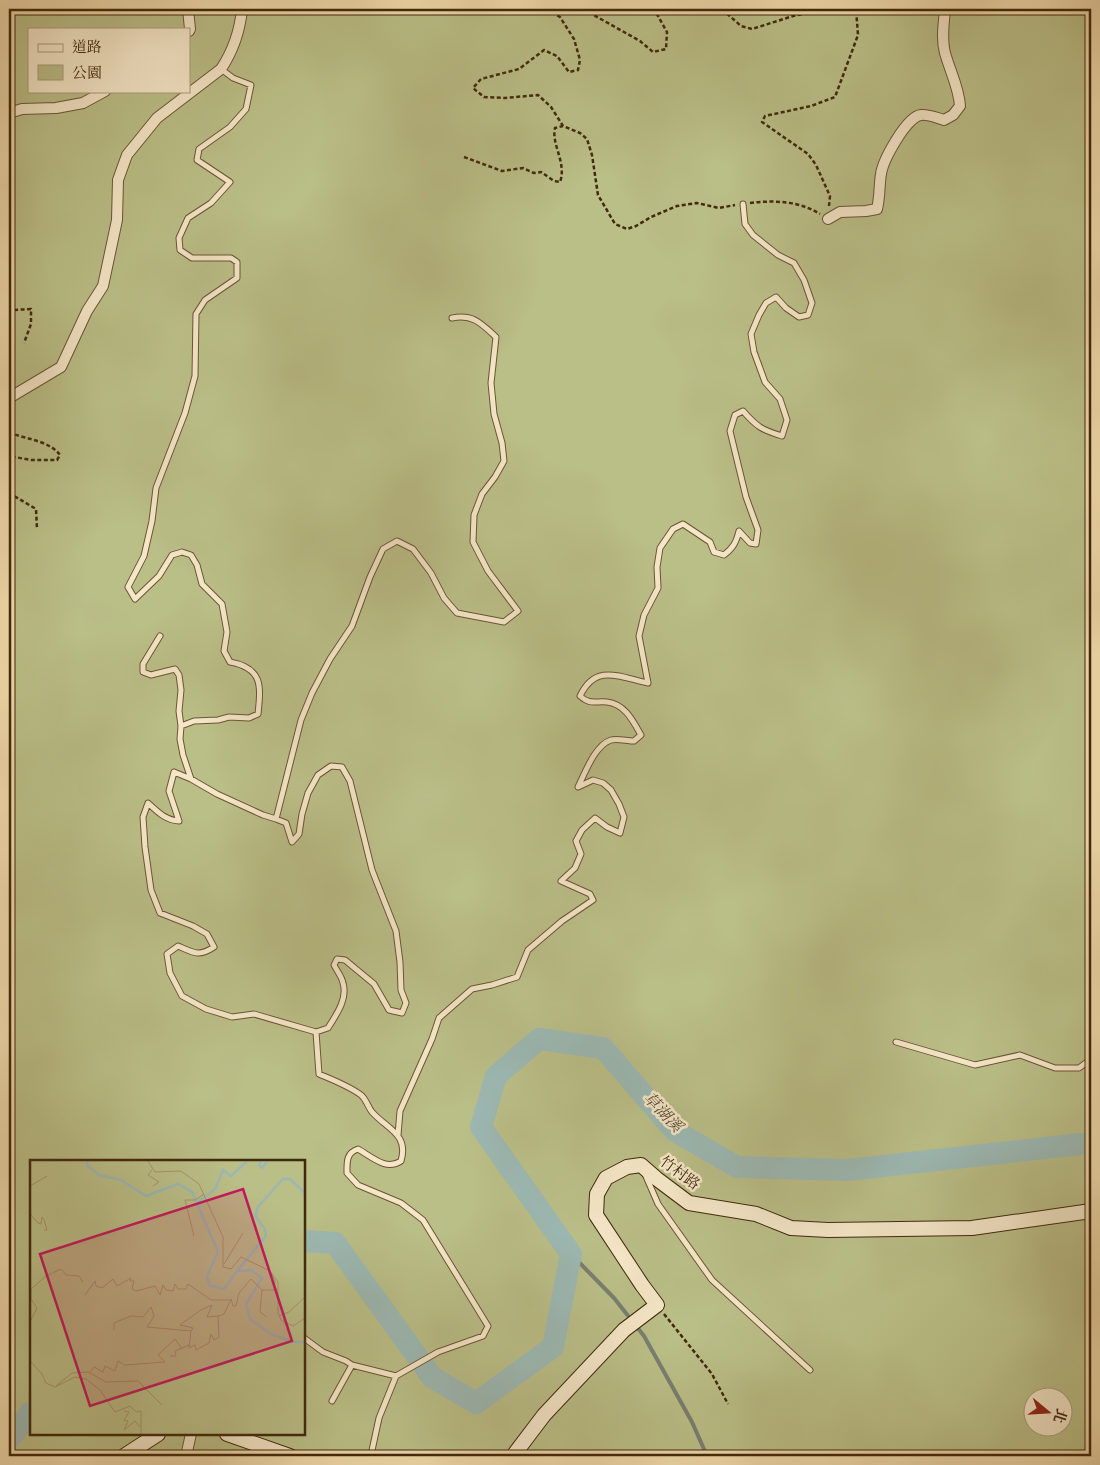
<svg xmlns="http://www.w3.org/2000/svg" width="1100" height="1465" font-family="'Old Standard TT','Noto Serif TC',serif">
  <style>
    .green { fill: #babe87; stroke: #7e744a; fill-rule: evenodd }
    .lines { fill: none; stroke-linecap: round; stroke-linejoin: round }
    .stream { stroke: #787f70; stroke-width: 4 }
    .river { stroke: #9cb8b2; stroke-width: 22 }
    .lane-casing { stroke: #6c5534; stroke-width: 7 }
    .street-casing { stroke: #6c5534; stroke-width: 12 }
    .secondary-casing { stroke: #41290d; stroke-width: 16 }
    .path { stroke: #41290d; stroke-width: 2.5; stroke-dasharray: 4 2.5; stroke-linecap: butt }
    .lane { stroke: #f4e6c7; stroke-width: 5 }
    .street { stroke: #f4e6c7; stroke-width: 10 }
    .secondary { stroke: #f4e6c7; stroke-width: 14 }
    .labels { text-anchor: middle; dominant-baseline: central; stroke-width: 5; stroke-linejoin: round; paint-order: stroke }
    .street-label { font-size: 15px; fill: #41290d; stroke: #f4e6c7 }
    .water-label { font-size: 16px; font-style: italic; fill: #584d36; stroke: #f4e6c7 }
    .inset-river { fill: none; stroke: #9cb8b2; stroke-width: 2.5 }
    .inset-road { fill: none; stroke: #a9926b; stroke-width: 1 }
    .view { fill: #c2185b; fill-opacity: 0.15; stroke: #c2185b; stroke-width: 2.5 }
    .inset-edge { fill: none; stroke: #41290d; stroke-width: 2.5 }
  </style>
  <rect width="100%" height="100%" fill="#eed8a9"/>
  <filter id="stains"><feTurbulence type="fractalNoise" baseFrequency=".004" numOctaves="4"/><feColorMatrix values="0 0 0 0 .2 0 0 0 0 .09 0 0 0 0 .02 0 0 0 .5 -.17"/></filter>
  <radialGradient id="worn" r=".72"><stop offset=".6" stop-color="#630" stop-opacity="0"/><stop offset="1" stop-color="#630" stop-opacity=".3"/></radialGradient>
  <path class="green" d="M9,9H1091V1456H9ZM29,29H189V91H29ZM31,1161H304V1434H31ZM1032,1398H1062V1428H1032Z"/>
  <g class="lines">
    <path class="stream" d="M571,1254L614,1298L644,1336L692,1422L707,1456"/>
    <path class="river" d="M304,1241L335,1243L432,1377L476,1403L553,1347L571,1254L481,1127L496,1076L539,1039L603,1048L675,1131L737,1167L847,1170L1091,1143
      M9,1439L31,1412"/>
    <defs>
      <path id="lane" d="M160,636L143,664V672L151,675L175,669L179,675L181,690L179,711L181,726L180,739L183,755L191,779
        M181,726L194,721L218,720L229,717L249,718L258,714C261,686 263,668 230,662L224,651L227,632L222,604L202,584L197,565L191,555L182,552L172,555L159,576L135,599L128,587L144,556L152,521L156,488L185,413L195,376L196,314L205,300L237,278V262L231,258H192L180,250L179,238L188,218L211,203L230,182L197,160L199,149L230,127L246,109L251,85L233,78L221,69
        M276,819L286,823L292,842L299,834L302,814L308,793L318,775L331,766L342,767L350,781L372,870L396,931L400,962L401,990L406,1003L402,1013L389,1010L374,984L345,960L337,959L334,965C337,971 342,977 343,983C348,999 336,1015 328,1028L316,1032
        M896,1042L975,1065L1020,1055L1055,1068H1079L1091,1059
        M398,1135L400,1111L432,1039L439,1018L472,989L492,985L517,977L528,950L562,921L593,900L590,894L561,881L575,868L581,854L576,841L582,830L595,818L607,827L620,833L624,817L619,804L611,790L603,783L593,780L578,787C585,773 595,745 611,740C617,738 627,741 634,741L641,735C633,721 625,704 607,702C594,701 590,705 580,696C596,663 619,677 648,683L639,636L644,615L658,588L657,567L660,548L673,529L683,524L710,542L714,552L724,555C733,548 736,543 739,531L750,543L756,544L758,530L746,497L730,431L735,415L743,411C757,427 762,430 782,436L787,420L780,399L765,382L754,352L751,334L759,315L766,303L776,297L786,308L799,317L808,315L812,303L804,280L794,263L778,255L753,235L745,224L743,204
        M645,1174L658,1204L712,1280L810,1370
        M304,1338L323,1352L346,1361L352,1365L396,1376
        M332,1401L352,1365
        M372,1456L371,1455L379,1418L396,1376L438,1352L483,1336L488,1326L423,1220L401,1203L358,1185L347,1173C347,1162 346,1153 358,1149C372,1157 386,1171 401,1161C409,1134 387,1129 372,1112C368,1107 366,1099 361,1095C349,1086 333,1080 319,1074L316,1032L254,1014L232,1017L206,1009L182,996L170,973L167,954L178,946C194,953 199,957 214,947L207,934L193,926L160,913L151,890L145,847L143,817L148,803C158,812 165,820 179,821L169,791L174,772L191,779L217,794L263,815L276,819L301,720L312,693L330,659L352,626L370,577L383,549L397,541L413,549L431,573L444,598L457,613L504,622L518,611L488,571L473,542L474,515L482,494L495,477L504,461L502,443L494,414L491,383L496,337C481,323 473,314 452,318"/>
      <path id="street" d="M188,9L190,29L189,31
        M9,113L22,109L56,108L83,103L105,91
        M828,219L840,212L866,211L877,209C880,197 879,186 881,174C883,160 907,116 921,115C928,114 937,118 944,120L953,115L960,106C959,88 950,71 945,53C941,38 944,23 945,9
        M9,398L61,367L87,311L103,286L117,220L118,180L127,155L157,118L221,69C233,51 240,30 242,9
        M186,1456L191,1434"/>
      <path id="secondary" d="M227,1434L290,1456
        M124,1456L158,1434
        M513,1456L544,1415L624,1330L657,1305L642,1285L596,1215L597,1194L606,1178L627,1167L641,1165L657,1179L689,1203L756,1214L791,1228L828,1230L972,1228L1091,1211"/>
    </defs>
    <use href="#lane" class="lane-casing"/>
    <use href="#street" class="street-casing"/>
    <use href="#secondary" class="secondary-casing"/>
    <path class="path" d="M546,9L560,17L574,39L580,60L578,70L569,72L557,56L544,50L519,69L481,79L473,88L484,97L505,98L538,95L551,107L563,126
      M583,9L640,41L653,52L666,49L667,32L654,9
      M702,9L724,11L741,26L752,29L793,16L822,10L823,9
      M464,157L502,171L523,168L534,173L541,172L554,181L560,182C567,163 551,144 555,128L563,126L580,133L587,139L592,155L598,195L615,224L627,229L636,226L651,217L677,206L697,203L719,208L735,205
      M750,203C774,200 799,201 820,214
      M829,206L830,196L816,165L808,154L762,122L765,116L811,106L835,97L858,35L856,9
      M9,314L14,310L31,309V324L24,343
      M9,433L13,434C28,439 51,442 60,455L57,460H31L9,456
      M9,493L36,509L37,529
      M664,1314L712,1374L728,1404"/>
    <use href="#lane" class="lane"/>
    <use href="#street" class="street"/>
    <use href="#secondary" class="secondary"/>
  </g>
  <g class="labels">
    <g class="street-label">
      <text transform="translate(679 1174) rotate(36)">竹村路</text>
    </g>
    <g class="water-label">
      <text transform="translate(662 1113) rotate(46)">草湖溪</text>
    </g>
  </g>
  <g transform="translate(30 1160)">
    <rect width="275" height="275" fill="#eed8a9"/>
    <path d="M0,1H275V274H0Z" fill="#babe87"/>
    <path class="inset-river" d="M57,1V5L69,15L91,20L116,36L148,24L162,32L188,92L177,116L179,125L194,129L207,111L221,110L232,118L216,144L220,159L241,174L263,182H275M231,1L229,5L232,8L237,1M168,42L185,29L193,10L201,16L217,1M207,111L236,76L235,69L225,56L228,47L253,19H260L275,33"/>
    <path class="inset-road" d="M118,1L125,12L151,11L169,24L193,77V107L201,109L211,97L240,111L248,122V153L251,160L263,166L275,158M122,10L118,15L129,22L123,26M0,26L17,16M0,54L8,63L11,64L12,57L14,60L17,70H14M164,76L155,40H165L174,34M194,104L213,73M232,130L230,152L237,157M55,135L65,121L66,126L72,128L83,119L87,126L101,118L100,121H104L102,129L106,131L125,126L130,135L133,125L136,130L143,131L145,124L148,129H156L158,124L181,140H199M249,156L259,152L275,137M0,162L7,148L1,139V129L16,116L31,109L36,115L49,116L53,122M84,170V163L101,156L113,157L121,147L124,156L117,167L161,171L159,188L165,185L166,190L179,183L181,174L184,180L189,177L188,156L194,154L201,139L203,146H206L209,133L221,119L232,130H244L245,121L241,113M161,171L163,168L150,165L171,150L182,145L177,157L188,156M140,196H146L145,191L159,185M0,201L12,214L16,223L25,227L45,217L56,219L70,230L85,252L100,246L106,252L111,251V274M59,213L64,207L73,212L75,206L85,211L88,201L94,205L135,202L128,195L145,179L152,189M26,226L42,213L58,212L76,222L108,221L132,245M94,251L99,252L94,260L98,261L94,270L105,261L110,267"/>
    <path class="view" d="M213,29L262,181L60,246L10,94Z"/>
    <rect width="275" height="275" class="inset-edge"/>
  </g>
  <rect width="1100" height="1465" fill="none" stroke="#eed8a9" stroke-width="30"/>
  <rect x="10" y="10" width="1080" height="1445" fill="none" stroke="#41290d" stroke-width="2.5"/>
  <rect x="15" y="15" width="1070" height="1435" fill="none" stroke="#41290d"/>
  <rect x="28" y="28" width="162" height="65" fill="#f4e6c7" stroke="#ac9a7d"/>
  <rect x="38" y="44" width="25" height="8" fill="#f4e6c7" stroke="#ac9a7d"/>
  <text x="72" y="52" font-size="15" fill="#41290d">道路</text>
  <rect x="38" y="65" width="25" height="15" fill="#babe87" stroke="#ac9a7d"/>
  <text x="72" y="78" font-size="15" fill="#41290d">公園</text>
  <g transform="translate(1048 1412) rotate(108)"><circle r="24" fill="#f4e6c7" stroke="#ac9a7d"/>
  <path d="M0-4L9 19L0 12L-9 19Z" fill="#8f2418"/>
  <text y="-8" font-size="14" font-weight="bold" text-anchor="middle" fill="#41290d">北</text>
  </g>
  <rect width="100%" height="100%" filter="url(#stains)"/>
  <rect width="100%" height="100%" fill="url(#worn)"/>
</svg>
